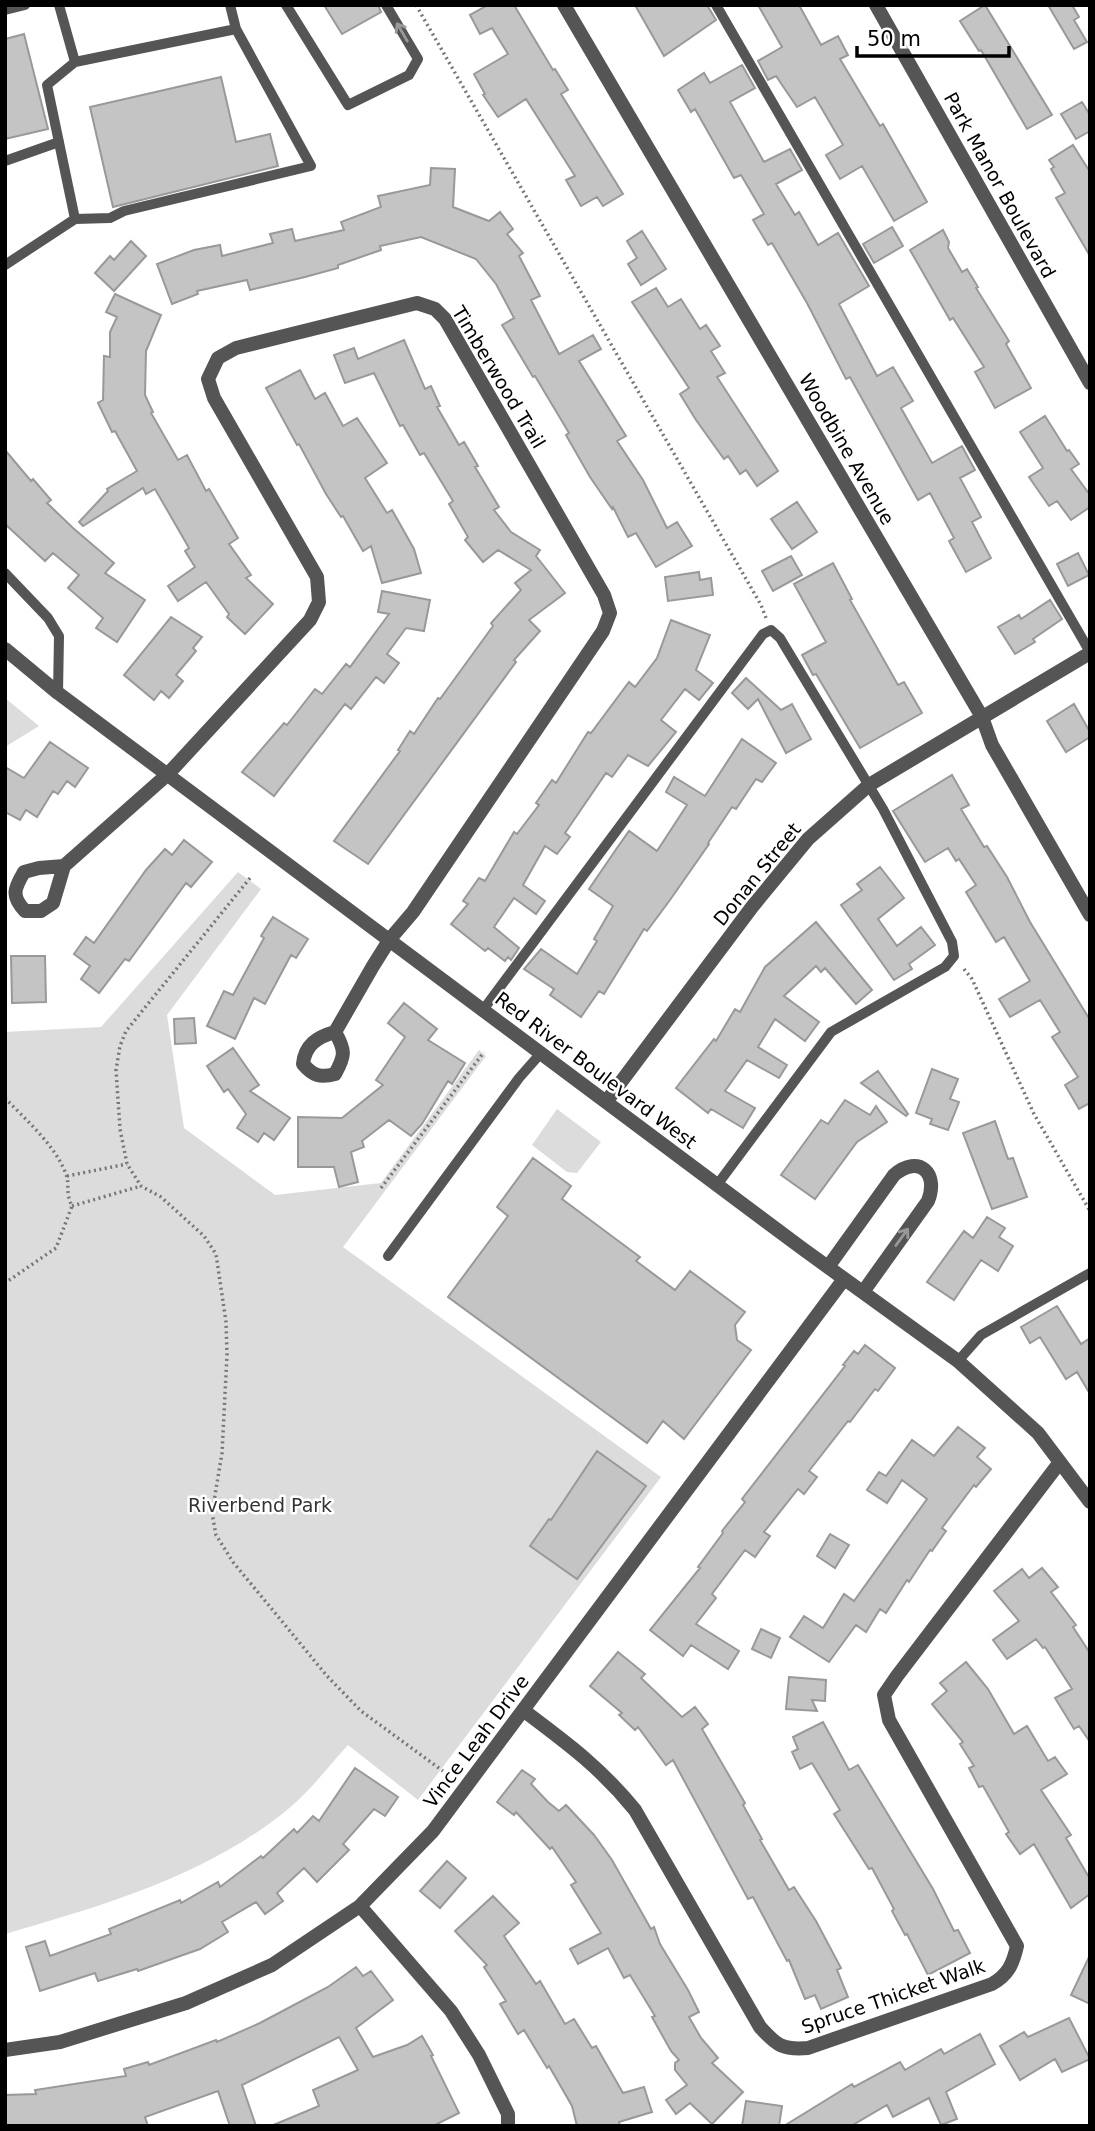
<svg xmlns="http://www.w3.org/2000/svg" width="1095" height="2131" font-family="'DejaVu Sans',sans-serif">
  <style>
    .green { fill: #dcdcdc }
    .building { fill: #c4c4c4; stroke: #999; stroke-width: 2 }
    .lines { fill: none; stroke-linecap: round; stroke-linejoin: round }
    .path { stroke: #777; stroke-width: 3.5; stroke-dasharray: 2 3.5; stroke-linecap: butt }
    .lane { stroke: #555; stroke-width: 10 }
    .street { stroke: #555; stroke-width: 14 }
    .oneway { stroke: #999 }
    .labels { text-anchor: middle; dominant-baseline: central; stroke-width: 5; stroke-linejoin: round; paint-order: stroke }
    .street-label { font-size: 19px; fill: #000; stroke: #fff }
    .park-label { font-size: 19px; fill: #333; stroke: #fff }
  </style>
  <rect width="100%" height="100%" fill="#fff"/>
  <path class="green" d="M5,698L39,726L5,747Z
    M238,872L261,889L167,1015L184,1128L275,1195L381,1183L479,1050L486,1056L343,1247L661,1477L418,1800L348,1745C327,1768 307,1795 282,1814C202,1877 102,1906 5,1934V1032L101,1027Z
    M557,1109L601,1142L577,1173L567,1172L532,1145Z"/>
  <path class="building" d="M324,5H378L381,12L342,34Z
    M488,5H514L553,70L555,69L568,90L561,94L623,194L603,206L597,197L581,206L566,180L575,176L526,99L498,117L483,95L485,94L474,74L508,54L492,28L480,34L470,15Z
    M635,5H707L716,20L664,56Z
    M758,5H799L821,45L838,36L848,55L840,59L880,126L883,124L927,202L894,221L862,166L840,179L826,155L843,145L815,97L797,107L776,76L768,80L758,61L782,47Z
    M985,5L1052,115L1027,129L981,50L979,51L960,21Z
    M1048,5H1072L1079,17L1074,20L1087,42L1074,49Z
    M24,34L48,129L5,139V39Z
    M742,65L755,88L730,102L764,162L790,149L802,170L776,184L795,215L799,212L818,245L838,233L869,286L839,304L877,376L893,367L913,401L901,408L932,463L962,446L975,470L960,478L981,517L972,522L991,558L966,572L949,541L954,538L930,493L918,500L850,377L846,379L807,303L772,243L768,245L753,220L764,214L741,175L734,178L695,109L691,112L678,90L704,73L710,83Z
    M221,77L236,142L270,134L278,166L113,207L90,107Z
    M1082,102L1090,115V131L1076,139L1061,114Z
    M1073,145L1090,172V256L1056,198L1065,193L1051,169L1054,167L1049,160Z
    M431,168L455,169L453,207L489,221L500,212L513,229L507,234L523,253L519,256L540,296L531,300L559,354L593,335L601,349L579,361L626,436L617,441L643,480L667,528L677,522L692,546L656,567L636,533L628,537L613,507L612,509L590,477L566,435L569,433L535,376L533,377L502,325L514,318L496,284L476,259L421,237L380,246L381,250L338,265V268L305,277L250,290L247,280L197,291L198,294L172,304L157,264L194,250L220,245L222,256L273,243L270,234L292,229L295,241L344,230L341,222L381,207L378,196L430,185Z
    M892,227L903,246L874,263L863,244Z
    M943,230L949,242L948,248L962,272L967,269L978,287L976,288L1009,341L1006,344L1031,388L995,408L975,372L984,367L953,318L950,320L910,250Z
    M642,231L666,269L641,285L628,264L637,258L627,241Z
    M131,241L146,256L114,291L95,273L110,256L114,260Z
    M656,288L668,307L681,299L700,329L706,325L720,346L711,351L725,373L717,377L778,471L757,486L746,470L740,474L728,456L724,459L696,420L680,394L689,388L632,302Z
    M115,294L161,315L146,351L145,395L153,412L151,413L178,460L187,455L206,491L209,489L238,538L229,544L251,575L246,578L273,604L245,634L227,617L229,614L206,582L178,601L168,586L195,567L185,551L189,548L155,489L146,494L143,488L83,526L79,522L108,491L107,489L137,471L115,431L112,432L98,403L103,400L104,356L110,357V332L117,317L106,312Z
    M404,340L425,389L431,386L440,406L437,407L459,445L464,442L478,466L475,467L499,507L494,510L511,532L540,550L536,556L565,593L529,620L540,631L514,660L516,662L368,864L334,841L400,751L398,750L410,731L414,734L438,698L440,699L493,626L491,623L521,590L515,583L531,570L498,550L483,562L465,540L468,537L449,504L453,501L424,453L420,455L403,425L400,426L374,373L345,383L334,355L354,348L358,359Z
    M300,370L315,399L325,393L343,426L357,418L387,463L365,478L387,513L392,510L414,549L421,573L382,583L371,546L363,551L343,516L341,517L326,494L299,444L297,445L266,388Z
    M1045,416L1067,451L1069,450L1079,464L1071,469L1090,495V507L1071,520L1057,501L1049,506L1029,477L1043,468L1020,432Z
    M5,450L31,481L33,479L51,500L47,503L73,528L114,563L105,573L145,600L117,642L96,628L103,618L68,588L79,575L53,553L45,561L5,524Z
    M797,502L817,532L792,549L771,519Z
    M1078,553L1089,575L1068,586L1057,564Z
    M791,556L802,575L773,591L762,571Z
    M833,563L852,599L850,600L898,685L904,682L922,713L860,748L816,674L813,675L802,655L826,642L794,584Z
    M699,572L700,580L711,578L713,595L668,601L665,577Z
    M382,591L430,600L424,631L406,628L387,654L399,663L384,683L376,677L351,709L345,704L274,796L242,772L284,723L287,725L315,689L322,694L346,664L350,667L389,614L378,612Z
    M1050,600L1062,619L1033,639L1035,642L1015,654L998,627L1019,615L1021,619Z
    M171,617L202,637L193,648L196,651L176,675L183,681L169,698L161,691L154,700L124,675Z
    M671,620L710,635L696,670L713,683L699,700L685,689L661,720L676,732L648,766L628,755L612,777L606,773L565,833L570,837L557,854L545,846L523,885L545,901L536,914L514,898L494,927L519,948L511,960L508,957L505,961L488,948L485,951L451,924L468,904L463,901L479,878L485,881L514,832L517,834L539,805L536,803L552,780L556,783L588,732L591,733L629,682L635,687L657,658Z
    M746,678L781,710L792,704L811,739L786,753L758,699L748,709L732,693Z
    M1074,704L1090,732V737L1066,752L1047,721Z
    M742,739L776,763L762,782L756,779L736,809L732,807L708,843L709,844L670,900L647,931L644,929L604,994L599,991L581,1017L550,995L554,989L524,969L541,949L577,974L597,941L594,939L613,906L589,889L617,848L629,831L657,851L687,805L666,792L674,777L705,796Z
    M50,742L88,768L75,787L67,781L58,794L53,791L37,817L26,810L20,820L5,812V767L24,778Z
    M952,775L969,805L961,809L984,847L987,846L1007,877L1030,922L1090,1020V1103L1079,1109L1065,1085L1078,1077L1052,1037L1060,1032L1040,1000L1010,1017L999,999L1030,981L1004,937L996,942L966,892L976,885L959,859L956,861L948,848L925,862L893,811Z
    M184,840L212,862L191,887L186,883L129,961L125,959L99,993L81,979L90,966L74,954L86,937L94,943L146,870L165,849L172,855Z
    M880,867L904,898L878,919L897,946L921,927L935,945L909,964L912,969L894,980L841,905L862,890L857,884Z
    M273,917L308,939L296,958L291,955L265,1004L254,998L235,1039L207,1026L224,991L233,995L264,938L261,936Z
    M816,922L872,990L856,1004L825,968L821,972L816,966L784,996L819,1022L805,1041L775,1019L758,1047L787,1065L779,1078L747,1060L725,1091L755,1108L743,1128L711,1109L708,1113L676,1088L714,1039L716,1041L735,1009L740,1012L765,967Z
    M11,956H45L46,1002L12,1003Z
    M404,1003L437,1029L428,1040L465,1063L452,1084L448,1081L422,1124L411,1136L389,1120L362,1141L364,1147L351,1152L358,1182L339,1187L334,1167H298V1117L342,1118L383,1085L376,1080L405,1037L388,1023Z
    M194,1018L196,1043L175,1044L174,1019Z
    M233,1048L259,1085L250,1091L290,1118L274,1140L264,1133L258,1142L237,1128L246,1114L228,1089L224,1092L207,1066Z
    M932,1069L958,1079L950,1099L959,1102L948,1130L930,1124L932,1119L916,1113Z
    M878,1071L908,1114L906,1116L861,1083Z
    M845,1100L870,1115L876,1106L887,1122L857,1142L815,1199L781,1175L821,1120L828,1124Z
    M995,1121L1008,1159L1013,1158L1027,1197L992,1209L963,1133Z
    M533,1158L571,1186L562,1199L640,1257L636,1261L675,1290L690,1271L745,1312L735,1325L737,1340L751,1350L684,1439L663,1421L647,1443L448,1297L508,1216L497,1207Z
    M987,1217L1005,1228L999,1237L1013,1246L998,1271L981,1260L954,1300L927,1282L964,1231L973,1238Z
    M1057,1306L1081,1344L1090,1338V1394L1077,1372L1066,1379L1040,1337L1030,1343L1021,1327Z
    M865,1345L895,1368L878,1391L875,1389L850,1422L848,1421L809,1471L817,1477L804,1494L798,1489L764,1532L770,1536L755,1557L745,1550L712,1594L716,1598L696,1624L739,1651L728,1669L691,1645L683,1656L650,1630L700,1568L698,1567L723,1533L722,1531L745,1502L742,1499L845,1366L843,1365L854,1351L858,1354Z
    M958,1427L985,1448L977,1457L991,1469L976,1487L974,1485L942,1528L946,1531L932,1551L930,1550L909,1582L907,1580L886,1613L880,1609L866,1632L856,1625L829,1662L790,1637L804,1616L823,1628L844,1594L854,1601L927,1499L902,1480L887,1503L867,1490L879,1472L886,1476L912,1440L934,1456Z
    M597,1451L646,1486L577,1579L530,1546L549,1519L551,1520Z
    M830,1534L849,1545L835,1568L817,1556Z
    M1042,1568L1058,1587L1051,1592L1076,1625L1073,1627L1090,1653V1742L1079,1726L1074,1729L1055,1698L1072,1689L1045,1647L1043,1648L1036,1639L1007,1659L993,1640L1019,1621L994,1591L1022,1569L1029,1578Z
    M761,1629L780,1638L771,1658L752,1649Z
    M618,1652L645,1674L641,1678L682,1717L695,1707L708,1724L702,1729L745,1803L743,1805L762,1839L760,1840L789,1890L794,1887L816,1921L841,1968L837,1970L848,1997L821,2009L815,1995L805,1999L789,1960L787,1961L753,1897L748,1899L673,1760L666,1765L638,1727L635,1730L619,1715L622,1713L590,1686Z
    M966,1662L988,1689L1014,1734L1027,1726L1048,1761L1055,1757L1067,1774L1041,1790L1071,1835L1066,1838L1090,1879V1894L1071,1908L1034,1844L1020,1854L1006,1834L1009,1832L983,1786L979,1787L969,1768L974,1766L960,1744L963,1742L932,1704L947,1691L940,1683Z
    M789,1677L826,1680L825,1701L812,1700L817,1711L786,1709Z
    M823,1722L849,1770L858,1765L933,1889L954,1931L958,1930L970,1953L928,1975L907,1934L905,1935L892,1911L894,1909L872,1868L869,1869L834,1814L840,1810L812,1763L800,1769L792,1752L798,1749L793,1737Z
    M355,1768L398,1797L385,1816L374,1809L343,1844L349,1850L317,1882L304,1868L277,1893L283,1901L265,1914L256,1902L222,1922L228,1932L200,1949L138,1971L137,1969L98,1981L95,1973L40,1991L26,1947L45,1941L50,1956L111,1934L109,1929L180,1900L181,1903L218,1882L220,1887L261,1856L263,1858L294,1829L297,1833L313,1816L319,1821Z
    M522,1770L535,1779L531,1784L548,1802L559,1811L566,1805L594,1835L612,1860L651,1929L654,1927L660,1944L688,1990L699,2012L689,2017L701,2038L718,2058L712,2063L743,2092L712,2124L690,2103L676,2114L666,2100L687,2085L675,2070V2063L679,2060L671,2051L652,2017L655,2016L630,1975L624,1978L608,1948L578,1964L570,1949L601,1933L571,1885L576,1882L552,1847L550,1849L516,1812L514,1815L497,1802Z
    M447,1861L466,1878L440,1908L420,1891Z
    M493,1896L519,1923L504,1936L536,1984L540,1981L565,2024L574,2019L592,2048L596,2046L623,2093L644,2087L652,2112L619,2122L620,2126H577L572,2106L549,2066L547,2068L524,2030L518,2034L500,2004L506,2001L484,1967L487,1965L455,1931Z
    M1090,1955V2004L1071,1995Z
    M356,1967L363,1976L371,1971L393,2000L356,2028L373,2057L407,2045L422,2036L433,2055L431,2056L459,2113L433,2126H271L319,2106L313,2090L358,2070L339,2037L242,2085L256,2126H230L218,2091L145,2117L148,2126H5V2095L36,2094L35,2090L126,2076L124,2069L148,2062L149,2065L216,2040L217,2042L260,2023L328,1987Z
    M1069,2018L1090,2059L1062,2072L1055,2059L1020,2080L1000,2046L1024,2032L1028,2037Z
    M980,2034L995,2064L946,2092L957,2119L941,2125L929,2098L893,2117L887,2105L851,2126H784L852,2084L854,2087L900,2062L905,2070L941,2049L944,2054Z
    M746,2101L782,2106L779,2126H742Z"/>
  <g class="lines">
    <path class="path" d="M416,5L761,605L766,618
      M250,878L126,1031L120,1046L116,1070L120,1129L127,1164L141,1186L161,1197L204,1236L216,1254L226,1322L227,1355L222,1453L212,1513L216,1535L233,1562L327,1676L361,1711L443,1771
      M964,969L972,979L1034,1114L1090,1211
      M5,1098C26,1120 55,1145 66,1174C70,1185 65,1192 72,1206L56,1248L5,1283
      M67,1176L127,1164
      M381,1188L484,1052
      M72,1206L141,1186"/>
    <path class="lane" d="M59,5L75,62L236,29L230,5
      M286,5L348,105L409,75L418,59L386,5
      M716,5L1090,652
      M5,10L25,5
      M5,161L59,142
      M75,219L110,218L124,211L311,166L236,29
      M5,265L75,219L47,85L75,62
      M5,573L48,618L59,636L58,693
      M483,1010L763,634L771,630L780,638L883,809L952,942L954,956L945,967L831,1032L717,1185
      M388,1256L519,1078L541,1053
      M958,1361L981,1335L1090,1273"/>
    <path class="street" d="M564,5L982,717L992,745L1090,915
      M876,5L1090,383
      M5,649L58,693L803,1249L958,1361L1038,1433L1090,1502
      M64,866L39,868L24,872C14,889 11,896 25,911H41L53,903L64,866L168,774L310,620L319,602L317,577L214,398L208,379L218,358L236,348L417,303L435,309L445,319L604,595L610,613L603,631L413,912L390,939L373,966L335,1032C346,1051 345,1056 335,1074C321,1078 313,1076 303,1064C305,1045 317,1037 335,1032
      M606,1102L752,907L808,839L869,785L1090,653
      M828,1267L894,1175C919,1154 939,1173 928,1201L863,1292
      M523,1710C567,1743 600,1767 635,1810L760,2027C777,2046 783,2050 808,2048L992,1984C1008,1975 1013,1964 1017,1946L889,1720L884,1695L897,1676L1060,1462
      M360,1906L451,2011L479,2055L508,2114V2126
      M5,2050L60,2042L186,2003L272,1965L360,1906L433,1831L844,1279"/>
  </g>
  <defs><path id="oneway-shaft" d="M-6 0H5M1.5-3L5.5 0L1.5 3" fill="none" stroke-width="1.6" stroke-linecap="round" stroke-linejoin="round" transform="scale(1.75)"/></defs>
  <g class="oneway">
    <use href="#oneway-shaft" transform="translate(402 32) rotate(-120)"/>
    <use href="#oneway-shaft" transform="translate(902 1237) rotate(-54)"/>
  </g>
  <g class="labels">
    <g class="street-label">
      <text transform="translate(1000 185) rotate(61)">Park Manor Boulevard</text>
      <text transform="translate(499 377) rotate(59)">Timberwood Trail</text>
      <text transform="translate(847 449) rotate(60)">Woodbine Avenue</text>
      <text transform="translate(757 874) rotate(-51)">Donan Street</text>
      <text transform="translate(596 1070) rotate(37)">Red River Boulevard West</text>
      <text transform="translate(476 1741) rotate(-53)">Vince Leah Drive</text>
      <text transform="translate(893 1996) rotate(-19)">Spruce Thicket Walk</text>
    </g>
    <g class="park-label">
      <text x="260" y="1505">Riverbend Park</text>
    </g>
  </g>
  <rect width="1095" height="2131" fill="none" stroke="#000000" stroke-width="14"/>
  <path d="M857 46v10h152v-10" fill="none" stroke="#000000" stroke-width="3.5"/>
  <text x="867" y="46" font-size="21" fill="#000000" stroke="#ffffff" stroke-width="5" paint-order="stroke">50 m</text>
</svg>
